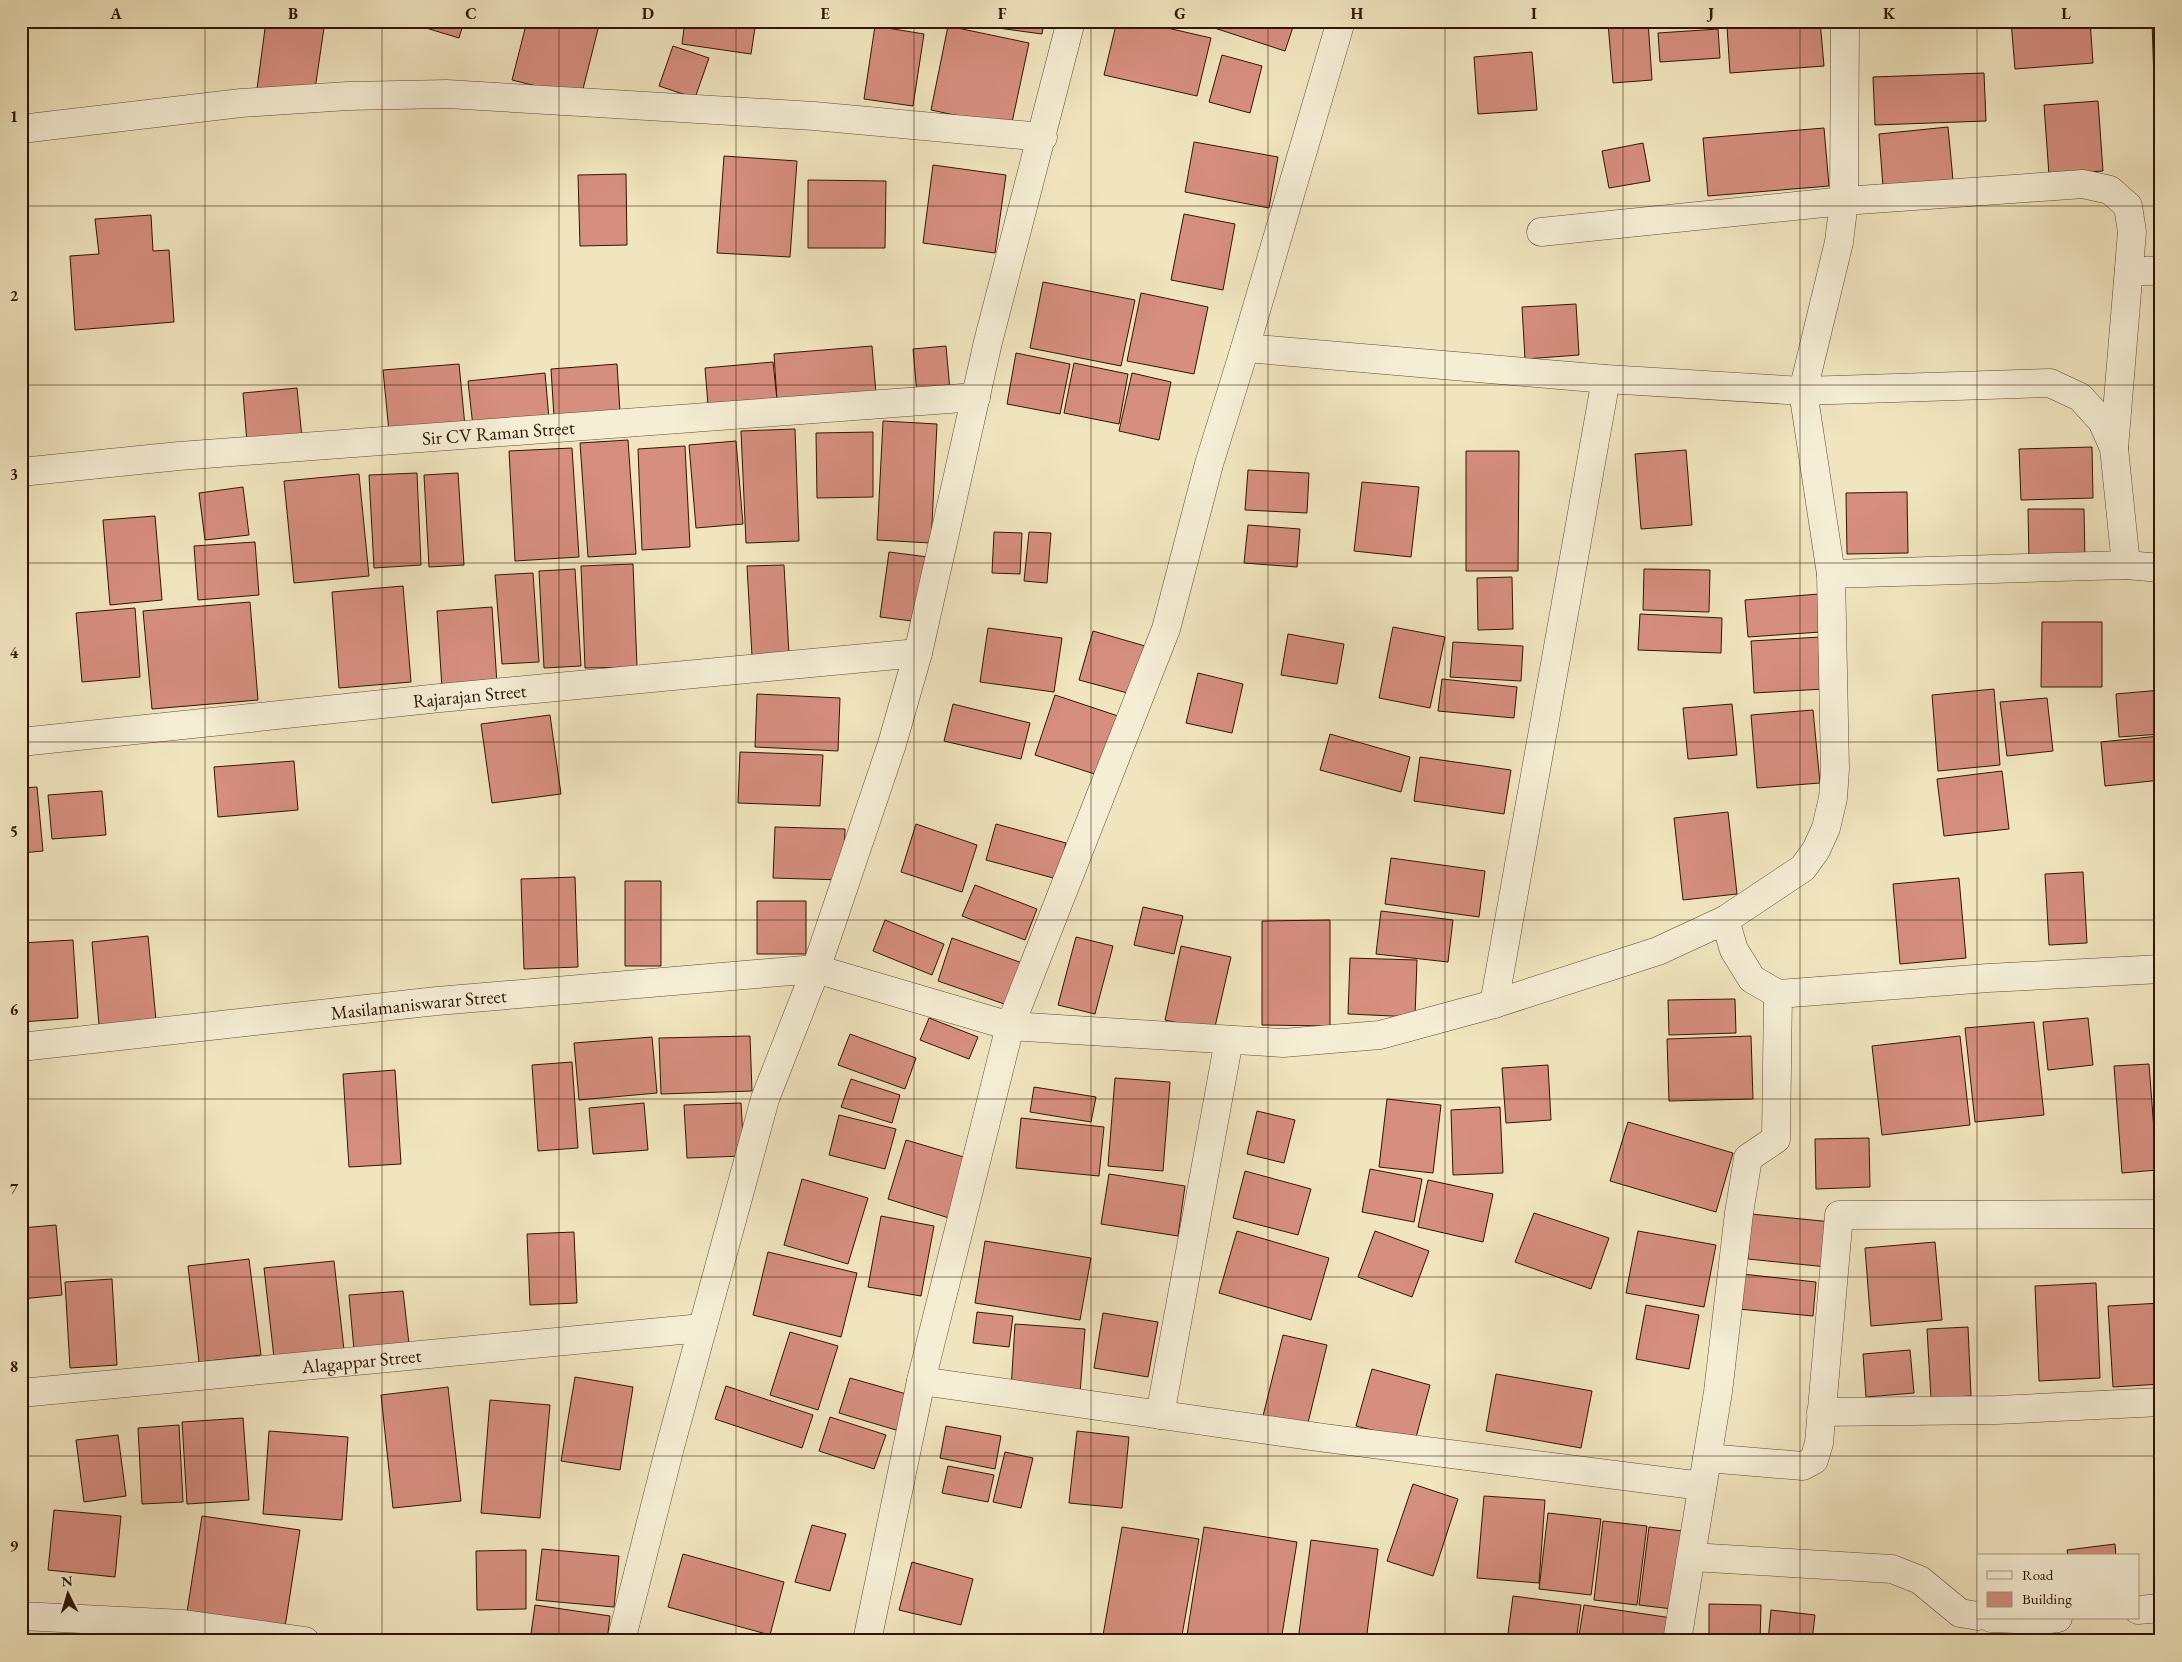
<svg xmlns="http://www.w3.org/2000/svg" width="2182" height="1662" font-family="'EB Garamond',serif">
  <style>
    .building { fill: #d68e7f; stroke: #301601 }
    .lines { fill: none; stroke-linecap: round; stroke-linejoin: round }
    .minor-casing { stroke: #604a30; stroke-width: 29 }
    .minor { stroke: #f5eed5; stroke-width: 28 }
    .grid { fill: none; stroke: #301601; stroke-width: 1; stroke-opacity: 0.55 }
    .labels { text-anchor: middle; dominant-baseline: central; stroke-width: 4; stroke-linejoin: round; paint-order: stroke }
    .street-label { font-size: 19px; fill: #301601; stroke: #f5eed5 }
    .neatline { fill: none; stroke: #301601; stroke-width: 2 }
    .grid-label { font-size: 16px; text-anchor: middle; font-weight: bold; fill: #301601 }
  </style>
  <rect width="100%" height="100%" fill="#f0e5bf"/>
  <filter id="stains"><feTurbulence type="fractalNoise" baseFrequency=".004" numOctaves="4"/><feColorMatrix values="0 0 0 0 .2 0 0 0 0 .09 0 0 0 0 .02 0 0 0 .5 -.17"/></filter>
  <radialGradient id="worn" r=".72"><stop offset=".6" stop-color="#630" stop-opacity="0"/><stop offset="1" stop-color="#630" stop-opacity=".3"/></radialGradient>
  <path class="building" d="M266,21H325L314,96L257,89Z
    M428,21H464L459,38L426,28Z
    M527,21H600L581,97L512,80Z
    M685,21H756L751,54L682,44Z
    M976,21H1044L1042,34L976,25Z
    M1117,21H1137L1211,38L1197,96L1104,75Z
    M1200,21H1295L1285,51L1199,23Z
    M1648,21L1652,80L1613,83L1608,23Z
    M1803,21H1820L1824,66L1730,73L1727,27Z
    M2011,21H2090L2093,63L2015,69Z
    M2152,21H2161V81H2154Z
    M875,26L924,34L913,106L864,99Z
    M948,26L1029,43L1011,127L931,110Z
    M1718,29L1720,58L1660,62L1658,33Z
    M673,46L709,58L695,98L659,86Z
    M1532,52L1537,110L1478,114L1474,57Z
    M1222,55L1262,66L1250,113L1209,102Z
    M1984,73L1986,121L1875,125L1873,77Z
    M2098,101L2103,171L2049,175L2044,105Z
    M1948,127L1953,180L1883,187L1879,134Z
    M1824,128L1829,186L1708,196L1703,138Z
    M1194,142L1278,157L1269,208L1185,192Z
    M1643,143L1650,181L1609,188L1602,151Z
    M724,156L797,161L790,257L717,253Z
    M933,165L1006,175L995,253L923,243Z
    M626,174L627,245L580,246L578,175Z
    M808,180L886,181L885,248H808Z
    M1184,214L1235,224L1223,290L1171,280Z
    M151,215L153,251L169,250L174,322L75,330L70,256L99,254L95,219Z
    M1043,282L1135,300L1121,366L1030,348Z
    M1141,293L1208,307L1194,374L1127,361Z
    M1576,304L1579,355L1525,359L1522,307Z
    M872,346L876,394L777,401L774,354Z
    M946,346L950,391L917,394L913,349Z
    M1016,353L1070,364L1060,414L1007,404Z
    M773,362L777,399L708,405L705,368Z
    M1074,363L1128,374L1119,424L1064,413Z
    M459,364L465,426L389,432L383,370Z
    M617,364L620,412L554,417L551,369Z
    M545,373L549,419L473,427L468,381Z
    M1132,373L1171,382L1159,440L1119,431Z
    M297,388L302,438L247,443L243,393Z
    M883,421L937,424L931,543L877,540Z
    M795,429L799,541L746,543L741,431Z
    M873,432V497L817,498L816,433Z
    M628,440L636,554L588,557L580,443Z
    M736,441L743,524L696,528L689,445Z
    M685,446L690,547L642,550L638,449Z
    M2092,447L2093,498L2021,500L2019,449Z
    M572,448L579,557L515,561L509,451Z
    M1686,450L1692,525L1641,529L1635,454Z
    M1466,451H1519L1518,571H1466Z
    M1248,470L1309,473L1307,513L1245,510Z
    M417,473L421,565L374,568L369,475Z
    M458,473L464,565L429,567L424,475Z
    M359,474L369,576L294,583L284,481Z
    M1362,482L1419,487L1411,557L1354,551Z
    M243,487L249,535L205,540L199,493Z
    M1907,492L1908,553L1847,554L1846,493Z
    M2028,509H2084L2085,561L2029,562Z
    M2161,515V555L2155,554Z
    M155,516L162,600L110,605L103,520Z
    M1248,525L1300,529L1297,567L1244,563Z
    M994,532L1022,533L1020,574L992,573Z
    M1029,532L1051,533L1047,583L1024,581Z
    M255,542L259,595L198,600L194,546Z
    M889,552L928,557L920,622L880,617Z
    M633,564L637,667L585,668L581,566Z
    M784,565L789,654L752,656L747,566Z
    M575,569L581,666L544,668L539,571Z
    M1644,569L1710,570L1709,612L1643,610Z
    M533,573L539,662L502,664L495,575Z
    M1512,577L1513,629L1478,630L1477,578Z
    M403,586L411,682L339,688L332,592Z
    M1819,594L1821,632L1748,637L1745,600Z
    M250,602L258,700L152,709L143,611Z
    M492,607L497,684L442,688L437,611Z
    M135,608L140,677L82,682L76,613Z
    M1640,614L1722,618L1721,653L1638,650Z
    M2042,622H2102V687H2041Z
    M1393,627L1445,637L1430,708L1379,698Z
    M988,628L1062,638L1054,692L980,682Z
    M1093,631L1145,646L1131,694L1079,680Z
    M1288,634L1344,644L1337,684L1281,675Z
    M1821,637L1824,689L1754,693L1751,641Z
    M1453,642L1523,646L1521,681L1450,677Z
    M1198,673L1243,684L1232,733L1186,723Z
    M1442,679L1517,687L1514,718L1438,711Z
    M1994,689L2000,765L1938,771L1932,695Z
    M2161,690V734L2119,737L2116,694Z
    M757,694L840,698L838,751L755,747Z
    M1055,695L1121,717L1101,776L1035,755Z
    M2047,698L2053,751L2007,756L2000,702Z
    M953,704L1030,723L1021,759L944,741Z
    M1732,704L1737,755L1688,759L1683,708Z
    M1813,710L1820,783L1757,788L1751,715Z
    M550,715L561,794L492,803L481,724Z
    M1330,734L1410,757L1401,792L1320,770Z
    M2159,736L2161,780L2105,786L2101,742Z
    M740,752L823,755L820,806L738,803Z
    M1420,757L1511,770L1504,814L1414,801Z
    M294,761L298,810L218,817L214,767Z
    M2002,771L2009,829L1944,836L1937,779Z
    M37,787L43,851L21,853V788Z
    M102,791L106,835L52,839L48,795Z
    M1728,812L1737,894L1683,900L1674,818Z
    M916,824L977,845L962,892L901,872Z
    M996,824L1066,843L1057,879L986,860Z
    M775,827L845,829L843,880L773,878Z
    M1391,858L1485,871L1479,917L1385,904Z
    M2083,872L2087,943L2049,945L2045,874Z
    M575,877L578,967L524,969L521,879Z
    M1959,878L1966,958L1900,964L1893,884Z
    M625,881H661V966H625Z
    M975,885L1037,909L1025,940L962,916Z
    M757,901H806V954H757Z
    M1143,907L1183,916L1174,954L1134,945Z
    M1381,911L1453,920L1448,962L1376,954Z
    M885,920L944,944L932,975L873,951Z
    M1330,920V1026L1262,1025V921Z
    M148,936L156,1020L99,1025L92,942Z
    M1076,937L1113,946L1095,1014L1058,1005Z
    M952,938L1025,964L1010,1006L938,981Z
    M73,940L78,1018L21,1022V943Z
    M1181,946L1231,957L1214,1031L1165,1020Z
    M1350,958L1417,960L1415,1017L1348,1014Z
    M1735,999L1736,1033L1669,1035L1668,1000Z
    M929,1018L978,1037L969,1059L920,1040Z
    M2088,1018L2093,1065L2048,1070L2043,1022Z
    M2034,1022L2044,1115L1975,1122L1965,1028Z
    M850,1034L916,1058L905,1089L838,1065Z
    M750,1036L752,1091L661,1094L659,1038Z
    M1751,1036L1753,1099L1669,1101L1667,1039Z
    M1960,1036L1970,1125L1882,1135L1872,1046Z
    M652,1037L657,1093L579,1100L574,1043Z
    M2157,1055H2161V1100Z
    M572,1062L578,1148L538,1151L532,1065Z
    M2149,1064L2157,1170L2122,1173L2114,1066Z
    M1548,1065L1551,1120L1506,1123L1502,1068Z
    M395,1070L401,1164L349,1167L343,1074Z
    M1115,1078L1170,1082L1163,1171L1108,1166Z
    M851,1079L900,1095L892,1123L841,1107Z
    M1034,1087L1096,1097L1091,1122L1030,1112Z
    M1387,1099L1441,1105L1433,1173L1379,1167Z
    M644,1103L648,1150L593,1154L589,1108Z
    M741,1103L744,1156L687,1158L684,1105Z
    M1500,1107L1503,1173L1453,1175L1451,1110Z
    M1257,1111L1295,1120L1284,1163L1247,1154Z
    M839,1115L896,1129L885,1169L829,1155Z
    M1021,1118L1104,1127L1099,1176L1016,1168Z
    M1628,1122L1733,1153L1716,1212L1610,1181Z
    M1869,1138L1870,1187L1816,1189L1815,1139Z
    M906,1140L967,1158L949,1218L888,1199Z
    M1370,1169L1422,1179L1414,1222L1362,1212Z
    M1245,1171L1311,1189L1298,1235L1233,1218Z
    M1109,1174L1185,1186L1178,1236L1101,1224Z
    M802,1179L868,1198L848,1264L784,1245Z
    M1428,1180L1493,1194L1483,1242L1418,1227Z
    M1534,1213L1609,1238L1591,1289L1515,1262Z
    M1751,1214L1832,1222L1827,1267L1748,1259Z
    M881,1216L934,1226L921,1296L868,1287Z
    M56,1225L62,1295L21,1299V1228Z
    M1237,1231L1329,1258L1311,1320L1219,1293Z
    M1375,1231L1429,1251L1412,1297L1358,1277Z
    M1638,1231L1716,1245L1704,1307L1626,1293Z
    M574,1232L577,1303L530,1305L527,1234Z
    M985,1241L1091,1258L1080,1320L975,1303Z
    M1935,1242L1942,1320L1871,1326L1865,1248Z
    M768,1252L857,1273L841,1337L753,1315Z
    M249,1259L261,1355L199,1362L188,1266Z
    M334,1261L344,1350L274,1358L264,1268Z
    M1742,1274L1816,1282L1813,1316L1738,1309Z
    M112,1279L117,1365L70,1368L65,1282Z
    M2096,1283L2100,1378L2039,1381L2035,1286Z
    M403,1291L409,1344L354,1350L349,1295Z
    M2161,1303V1384L2113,1387L2108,1306Z
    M1646,1305L1699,1315L1689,1369L1636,1359Z
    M977,1312L1013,1316L1009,1347L973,1343Z
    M1103,1313L1158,1322L1148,1377L1094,1368Z
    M1015,1324L1085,1329L1080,1393L1011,1389Z
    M1968,1327L1971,1396L1931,1398L1927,1329Z
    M790,1332L838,1346L818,1410L770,1395Z
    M1283,1335L1327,1345L1306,1431L1262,1420Z
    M1910,1350L1914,1393L1866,1397L1863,1354Z
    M1372,1369L1430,1385L1415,1441L1356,1426Z
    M1496,1374L1592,1391L1581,1448L1486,1431Z
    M575,1377L633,1387L620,1470L561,1461Z
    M850,1378L917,1397L906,1433L839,1413Z
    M726,1386L813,1415L802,1448L715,1419Z
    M448,1387L461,1501L393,1508L381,1395Z
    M490,1400L550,1405L540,1518L481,1513Z
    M830,1417L886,1435L874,1469L819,1451Z
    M243,1418L249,1500L187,1504L182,1422Z
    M179,1425L183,1502L142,1504L138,1428Z
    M946,1426L1001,1436L995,1469L940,1458Z
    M269,1431L348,1437L342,1520L263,1514Z
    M1077,1431L1129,1437L1122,1508L1069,1503Z
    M118,1435L126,1496L84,1502L76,1440Z
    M1005,1452L1033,1458L1021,1508L993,1502Z
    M948,1466L994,1475L988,1502L942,1493Z
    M1413,1484L1458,1499L1433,1576L1387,1561Z
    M1484,1496L1545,1500L1539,1583L1477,1578Z
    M54,1510L121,1516L115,1577L48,1570Z
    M1548,1513L1601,1519L1591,1595L1539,1589Z
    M202,1516L300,1530L285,1627L187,1612Z
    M1603,1521L1647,1526L1637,1605L1594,1600Z
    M812,1525L846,1534L830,1591L795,1582Z
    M1122,1527L1199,1539L1181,1641H1102Z
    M1204,1527L1297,1542L1281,1641H1186Z
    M1649,1527L1691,1532L1681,1610L1639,1605Z
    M1311,1540L1378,1549L1366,1641H1298Z
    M2115,1544L2116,1556H2068L2067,1550Z
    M542,1549L619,1556L614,1607L536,1600Z
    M526,1550V1609L477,1610L476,1551Z
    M683,1554L784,1582L770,1635L668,1607Z
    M912,1562L973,1579L961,1625L899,1610Z
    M1513,1596L1581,1605L1576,1641H1507Z
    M1709,1604L1761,1605L1760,1641H1709Z
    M535,1605L610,1616L607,1641H530Z
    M1584,1605L1672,1618L1668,1641H1578Z
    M1771,1610L1815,1615L1812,1641H1768Z
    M909,1636L935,1641H908Z"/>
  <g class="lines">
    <defs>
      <g id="minor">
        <path d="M1845,21L1844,201L1839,242L1803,391L1831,574L1835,769L1833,798L1826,828L1816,850L1803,868L1725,920L1734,950L1752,979L1778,994L1988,978L2161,969"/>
        <path d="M21,129L241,103L348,96L447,94L814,116L1043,137"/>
        <path d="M1541,232L1844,201L2083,184L2110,190L2128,206L2132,232L2114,448"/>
        <path d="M2129,271H2161"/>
        <path d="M1245,348L1606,379L1803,391L2050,383L2080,397L2102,421L2114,448L2126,565"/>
        <path id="s1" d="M21,472L179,456L976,397"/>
        <path d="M1831,574L2126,565L2161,568"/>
        <path id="s2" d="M21,742L440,698L918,653"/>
        <path d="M1494,1004L1606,379"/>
        <path id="s3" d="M21,1047L437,1001L816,969L1010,1026L1283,1043L1380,1035L1494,1004L1658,951L1725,920"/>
        <path d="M921,1381L1325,1438L1702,1486"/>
        <path id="s4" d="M21,1393L702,1328"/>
        <path d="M1821,1412L1997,1410L2161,1402"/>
        <path d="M1160,1415L1229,1040"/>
        <path d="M1707,1458L1803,1466L1814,1460L1819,1443L1839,1215L2161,1214"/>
        <path d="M1691,1557L1892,1569L1920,1580L1960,1613L1978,1616"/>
        <path d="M2138,1610L2161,1608"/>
        <path d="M21,1616L184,1624L305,1641"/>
        <path d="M1991,1618L2040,1620L2058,1618"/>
        <path d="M621,1641L670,1447L765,1099L816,969L892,744L918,653L988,342L1071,21"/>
        <path d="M867,1641L921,1381L1010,1026L1166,629L1209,464L1245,348L1341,21"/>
        <path d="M1677,1641L1718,1392L1739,1213L1748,1158L1776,1139L1778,994"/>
      </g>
    </defs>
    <use href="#minor" class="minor-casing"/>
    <use href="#minor" class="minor"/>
  </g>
  <path class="grid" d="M205,21V1641M382,21V1641M559,21V1641M736,21V1641M914,21V1641M1091,21V1641M1268,21V1641M1445,21V1641M1623,21V1641M1800,21V1641M1977,21V1641M21,206H2161M21,385H2161M21,563H2161M21,742H2161M21,920H2161M21,1099H2161M21,1277H2161M21,1456H2161"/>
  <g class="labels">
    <g class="street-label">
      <text stroke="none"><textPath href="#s1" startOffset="479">Sir CV Raman Street</textPath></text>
      <text stroke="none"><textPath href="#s2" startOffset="451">Rajarajan Street</textPath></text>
      <text stroke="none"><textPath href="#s3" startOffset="400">Masilamaniswarar Street</textPath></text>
      <text stroke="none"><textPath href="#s4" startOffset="342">Alagappar Street</textPath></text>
    </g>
  </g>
  <rect width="2182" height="1662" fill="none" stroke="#f0e5bf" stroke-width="55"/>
  <rect x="1977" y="1554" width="162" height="65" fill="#f5eed5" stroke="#a69880"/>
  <rect x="1987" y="1571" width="25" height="8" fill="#f5eed5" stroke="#a69880"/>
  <text x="2022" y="1580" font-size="15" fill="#301601">Road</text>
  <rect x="1987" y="1592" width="25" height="15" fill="#d68e7f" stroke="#a69880"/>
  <text x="2022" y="1604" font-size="15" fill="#301601">Building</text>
  <g transform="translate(68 1594) rotate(355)" stroke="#f5eed5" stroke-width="4" paint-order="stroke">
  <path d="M0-4L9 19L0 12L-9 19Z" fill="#301601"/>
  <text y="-8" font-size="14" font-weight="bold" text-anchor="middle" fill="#301601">N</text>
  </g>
  <rect x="28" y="28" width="2126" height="1606" class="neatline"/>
  <g class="grid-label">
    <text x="116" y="19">A</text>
    <text x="293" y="19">B</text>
    <text x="471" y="19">C</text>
    <text x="648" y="19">D</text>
    <text x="825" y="19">E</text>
    <text x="1002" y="19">F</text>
    <text x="1180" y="19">G</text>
    <text x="1357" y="19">H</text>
    <text x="1534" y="19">I</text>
    <text x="1711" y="19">J</text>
    <text x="1889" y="19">K</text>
    <text x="2066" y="19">L</text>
    <text x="14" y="122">1</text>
    <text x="14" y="301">2</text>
    <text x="14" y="480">3</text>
    <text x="14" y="658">4</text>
    <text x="14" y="837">5</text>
    <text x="14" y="1015">6</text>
    <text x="14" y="1194">7</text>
    <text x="14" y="1372">8</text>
    <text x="14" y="1551">9</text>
  </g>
  <rect width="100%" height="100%" filter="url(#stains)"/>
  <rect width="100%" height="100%" fill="url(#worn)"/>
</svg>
